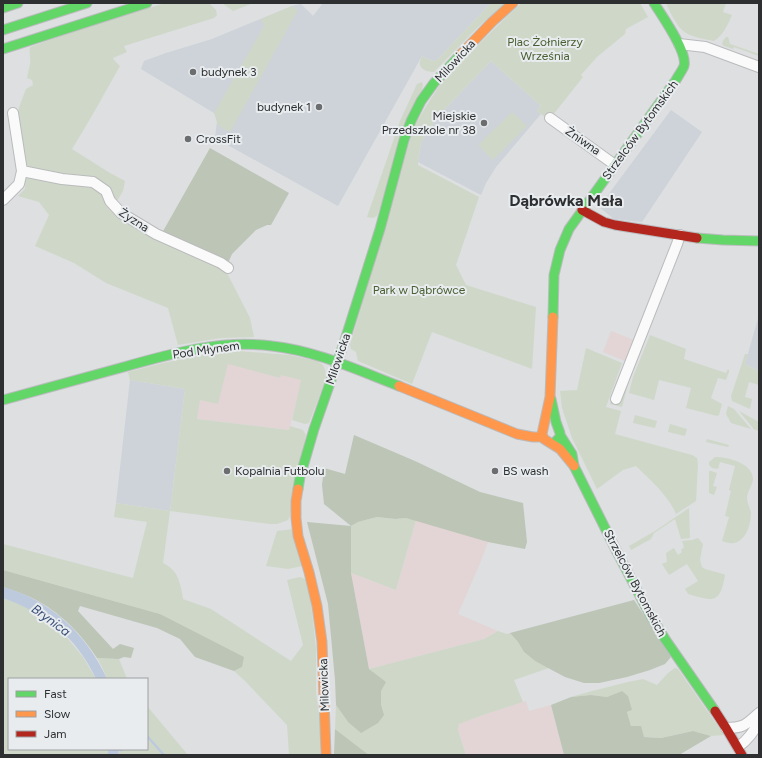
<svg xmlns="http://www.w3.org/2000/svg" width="762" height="758" font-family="Figtree,sans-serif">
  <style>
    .built { fill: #cdd3d9 }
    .industrial { fill: #e3d5d5 }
    .green { fill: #cfd8c8 }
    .forest { fill: #bdc5b6 }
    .water { fill: #bdc9dd }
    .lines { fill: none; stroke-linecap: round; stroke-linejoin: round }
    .stream { stroke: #bdc9dd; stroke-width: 2.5 }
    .street-casing { stroke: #babbbd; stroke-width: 12 }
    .fast-casing { stroke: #babbbd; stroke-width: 11 }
    .slow-casing { stroke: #babbbd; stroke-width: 11 }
    .jam-casing { stroke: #babbbd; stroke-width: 11 }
    .street { stroke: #fafafa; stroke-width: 10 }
    .fast { stroke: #63d668; stroke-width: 9 }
    .slow { stroke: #ff974d; stroke-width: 9 }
    .jam { stroke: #b3261e; stroke-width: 9 }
    .poi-dot { fill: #6b6d6e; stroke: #e9ecef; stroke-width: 1.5 }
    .labels { text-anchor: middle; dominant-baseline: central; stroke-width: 4; stroke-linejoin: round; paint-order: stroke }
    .park-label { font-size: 12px; fill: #495f31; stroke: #e9ecef }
    .street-label { font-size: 12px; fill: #2d2f30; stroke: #e9ecef }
    .poi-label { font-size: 12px; fill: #2d2f30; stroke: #e9ecef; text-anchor: start }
    .water-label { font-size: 13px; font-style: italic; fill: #364d76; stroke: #e9ecef }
    .district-label { font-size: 16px; font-weight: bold; fill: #2d2f30; stroke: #e9ecef }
  </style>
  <rect width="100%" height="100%" fill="#dddfe1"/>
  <path class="built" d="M323,3H491L437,60L432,61L422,56L338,206L215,138L217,122L216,117L214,113L141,69L144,61L166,53L212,39L292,6L301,4L313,16Z
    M491,61L541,106L537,111L541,114L496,167L486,183L481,195L418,162L421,143L427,132L443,111Z
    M671,110L702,132L642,222L614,219L599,207Z
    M759,315V371L745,364Z
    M130,380L185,389L170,511L116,503Z"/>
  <path class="industrial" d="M611,331L634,340L625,361L603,352Z
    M227,358L303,375L289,430L181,417Z
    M416,520L488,542L481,561L458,614L498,631L484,639L369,669L351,573L396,590Z
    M526,701L529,711L551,705L564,755H466L458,730L459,724L462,722L483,715Z"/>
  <path class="green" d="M165,3H209L216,10L217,15L214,18L124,46L127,52L113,58L114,60L120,66C104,94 89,122 72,149L110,173L125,181L123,191L111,211L153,236L226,271L250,318L254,337L221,338L178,345L168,308L106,283L74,263L35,246L49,215L39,202L18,196L25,189L26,166L25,157L17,114L21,102L26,89L33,85L32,80L27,78C28,73 29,69 30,64C31,60 29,53 30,47L93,25Z
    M222,3H253L233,11Z
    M491,3H506L477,28L434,72C429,72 422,71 420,65C419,62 421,59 422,56L432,61L437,60Z
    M522,3H640L648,17L626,29L625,34L597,57L581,75L583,77L549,120L537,111L541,106L491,61L443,111L427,132L421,143L418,162V165L479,197L456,265L466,285L536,307L532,369L432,332L412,384L358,361L356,352L351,349L350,345L414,126L432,97L446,76L518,6Z
    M666,3H726L723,12L732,15C728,24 723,36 714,41C704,39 690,37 682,30C675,23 670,12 666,3Z
    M292,6L298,10L230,132C226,130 220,128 218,124C216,121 216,117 214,113L264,26L261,19Z
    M726,37H728L730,44L759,54V56L734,47L733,49L724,46L722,44L723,41Z
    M422,82L423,85L422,91L377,216L373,218L367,217L400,121L417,84Z
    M512,112L527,126L493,160L478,145Z
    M650,335L686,349L684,359L726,373L728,369L729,370V372L726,380L718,378L711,398L722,404L719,415L717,416L686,408L691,388L659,380L654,400L629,393L633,377Z
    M586,348L622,363L606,407L621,411L615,434L692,455L697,458L698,464L696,501L676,514C668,495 651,481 636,466L623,470L597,489L572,438L562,408L560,391L577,390Z
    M238,351L290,355L317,361L323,365L325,370L326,379L309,423L305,424L292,420L301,380L281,375L280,378L228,364L218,404L200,400L197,419L289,430L290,426L303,430L306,435L290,516L288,520L277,524H270L170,511L163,563C168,565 175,571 177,576C180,582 182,592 183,599L211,609L291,661L303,645L287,580L300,577L305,579L310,595L316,648V693L320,720V755H289L287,725L246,682L234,671L242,667L160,614L3,570V544L133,578L147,522L114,517L116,503L170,511L185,389L130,380L128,372L163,363L203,355Z
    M745,354H748L745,364L759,371V385L749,382L745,397L752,399L750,409L732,401L731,396Z
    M630,377L622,407L610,404L611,399L619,401Z
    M728,406L734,409L751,429L731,423L726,414Z
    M739,411L759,422V431L753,429V428Z
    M635,415L657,421L655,428L633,423Z
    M670,424L687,429L685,436L668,432Z
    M707,439L729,445L728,447L706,442Z
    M715,457C729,457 754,464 753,480C752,486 747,492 747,498C747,503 750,508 751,513C751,524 746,541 734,543C730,544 726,542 722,541L729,517L725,516L731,491L729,490L735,466L720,462L718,469L712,468L709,465V462Z
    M709,471H711L717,473L713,486L717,487L714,495L709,493Z
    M689,508L690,538L681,539L675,519L654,533L651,539L631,550L629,546L655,531Z
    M377,517L395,519L406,518L416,520L396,590L351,573V526L358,522Z
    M294,529L302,566L288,569L266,566L277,531Z
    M698,538L703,544L700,560L702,567L705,569L723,574L725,575C720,605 713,601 688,594L685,589L698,581L687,564L669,575L662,564L667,562L666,553L674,548L678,555L682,552L681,550L684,547L682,541L692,540Z
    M3,598L22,605L35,612L59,628L83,657L96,679H9V749H108V755H3Z
    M498,631L507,634L510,633L518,642L524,652L535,661L549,668L514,680L523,702L483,715L459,724L458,730L466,755H369L335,729L336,705L348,722L381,705V691L385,682L369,669L484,639Z
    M97,658L119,659L127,679H107L103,669Z
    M675,668L678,669L724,735L711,736L693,731L661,738L644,737L631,726L627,712L632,710L622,691L607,697L591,695L571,697L592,691L628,682L643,679L657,685L668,673Z
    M147,706L188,755H118L119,750L121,752L124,749H147Z"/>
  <path class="forest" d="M210,148L289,193L271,225H267L256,230L232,254L228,263L162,233Z
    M354,435L415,461L480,492L523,503L527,542L525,549L488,542L406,518L395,519L377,517L358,522L351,526V573L369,669L386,682L381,691V705L384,715L378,723L361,733L348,722L336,705L335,680L328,604L307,522L351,526L324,504L322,485L324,468L345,474Z
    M3,570L160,614L244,657L242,667L234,671L195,657L180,639L157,628L80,606L78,611L113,649L120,644L134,648L131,658L124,657L119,659L97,658C82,635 62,614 38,601C27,595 15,591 3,587Z
    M634,600L671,657L665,664L650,670L627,677L599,683H584L565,677L535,661L524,652L518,642L510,633Z
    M622,691L628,696L632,710L627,712L631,726H641L644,737L661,738L693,731L711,736L679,755H564L551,705L571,697L591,695L607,697Z
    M335,729L369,755H334Z"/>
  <path class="water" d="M3,587C51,600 87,635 107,679H96C77,637 45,613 3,598Z
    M108,749H124L121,752L119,750L118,755H108Z"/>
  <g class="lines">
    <path class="stream" d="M147,736L164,755"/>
    <defs>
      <path id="street" d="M679,44L705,47L759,67
        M550,118L615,165
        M22,171L62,179L93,182L106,191L110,201L121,213L156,234L221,263L228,268
        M3,200L19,184L22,171L13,113
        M616,399L677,244L680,235
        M726,728C745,728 746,724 759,713
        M738,747C748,740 753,732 759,722"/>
      <path id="fast" d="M3,8L18,3
        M3,30L87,3
        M3,49L147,3
        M697,238L723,240L759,241
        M553,317L554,275L560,250L569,229L676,80C678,76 682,71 684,66C688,52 662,16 654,3
        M551,399L556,422L560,433V437L556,441
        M3,400C42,389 81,379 120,368C170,354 220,339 272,346C317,351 357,370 399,386
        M560,435L572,454L574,466L616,550L650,615L665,639L715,711
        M298,489L300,477L314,429L345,340L380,229L404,140L411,121L421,101L434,83L461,54"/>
      <path id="slow" d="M461,54L492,22L513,3
        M553,317L550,397L542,434L544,439L560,449L574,466
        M399,386L517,434L533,437H543
        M298,489L296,501V518L298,536L309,572L317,606L322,642L326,755"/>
      <path id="jam" d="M582,210L604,222L615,225L697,238
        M715,711L726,728L742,755"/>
    </defs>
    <use href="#street" class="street-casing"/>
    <use href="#fast" class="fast-casing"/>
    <use href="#slow" class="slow-casing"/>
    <use href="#jam" class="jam-casing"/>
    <use href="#street" class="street"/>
    <use href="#fast" class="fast"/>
    <use href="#slow" class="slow"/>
    <use href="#jam" class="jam"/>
  </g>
  <g class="poi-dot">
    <circle cx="193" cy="72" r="4"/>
    <circle cx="319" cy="107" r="4"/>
    <circle cx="484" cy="123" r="4"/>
    <circle cx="188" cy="139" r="4"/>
    <circle cx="227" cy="471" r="4"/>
    <circle cx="495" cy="471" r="4"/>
  </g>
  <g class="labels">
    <g class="park-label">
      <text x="545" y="42">Plac Żołnierzy<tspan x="545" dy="14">Września</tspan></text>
      <text x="419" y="290">Park w Dąbrówce</text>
    </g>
    <g class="street-label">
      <text transform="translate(455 61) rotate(-47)">Milowicka</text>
      <text transform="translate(640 130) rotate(-54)">Strzelców Bytomskich</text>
      <text transform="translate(583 141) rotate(35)">Żniwna</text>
      <text transform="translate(134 220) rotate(33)">Żyzna</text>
      <text transform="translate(206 350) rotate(-8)">Pod Młynem</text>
      <text transform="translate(338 359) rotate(-71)">Milowicka</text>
      <text transform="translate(635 583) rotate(62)">Strzelców Bytomskich</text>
      <text transform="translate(324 685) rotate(-92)">Milowicka</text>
    </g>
    <g class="poi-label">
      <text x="201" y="72">budynek 3</text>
      <text x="311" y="107" text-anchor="end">budynek 1</text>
      <text x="476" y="116" text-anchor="end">Miejskie<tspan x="476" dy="14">Przedszkole nr 38</tspan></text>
      <text x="196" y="139">CrossFit</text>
      <text x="235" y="471">Kopalnia Futbolu</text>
      <text x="503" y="471">BS wash</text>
    </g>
    <g class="water-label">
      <text transform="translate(51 620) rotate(36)">Brynica</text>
    </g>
    <g class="district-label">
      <text x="566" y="200">Dąbrówka Mała</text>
    </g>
  </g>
  <rect width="762" height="758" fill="none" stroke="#2d2f30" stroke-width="8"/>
  <rect x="8" y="678" width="140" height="72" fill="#e9ecef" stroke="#9ea0a3"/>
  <rect x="16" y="691" width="20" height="6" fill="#63d668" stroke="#9ea0a3"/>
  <text x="44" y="698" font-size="12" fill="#2d2f30">Fast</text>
  <rect x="16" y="711" width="20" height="6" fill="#ff974d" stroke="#9ea0a3"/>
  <text x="44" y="718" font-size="12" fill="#2d2f30">Slow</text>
  <rect x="16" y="731" width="20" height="6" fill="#b3261e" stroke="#9ea0a3"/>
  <text x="44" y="738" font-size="12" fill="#2d2f30">Jam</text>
</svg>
